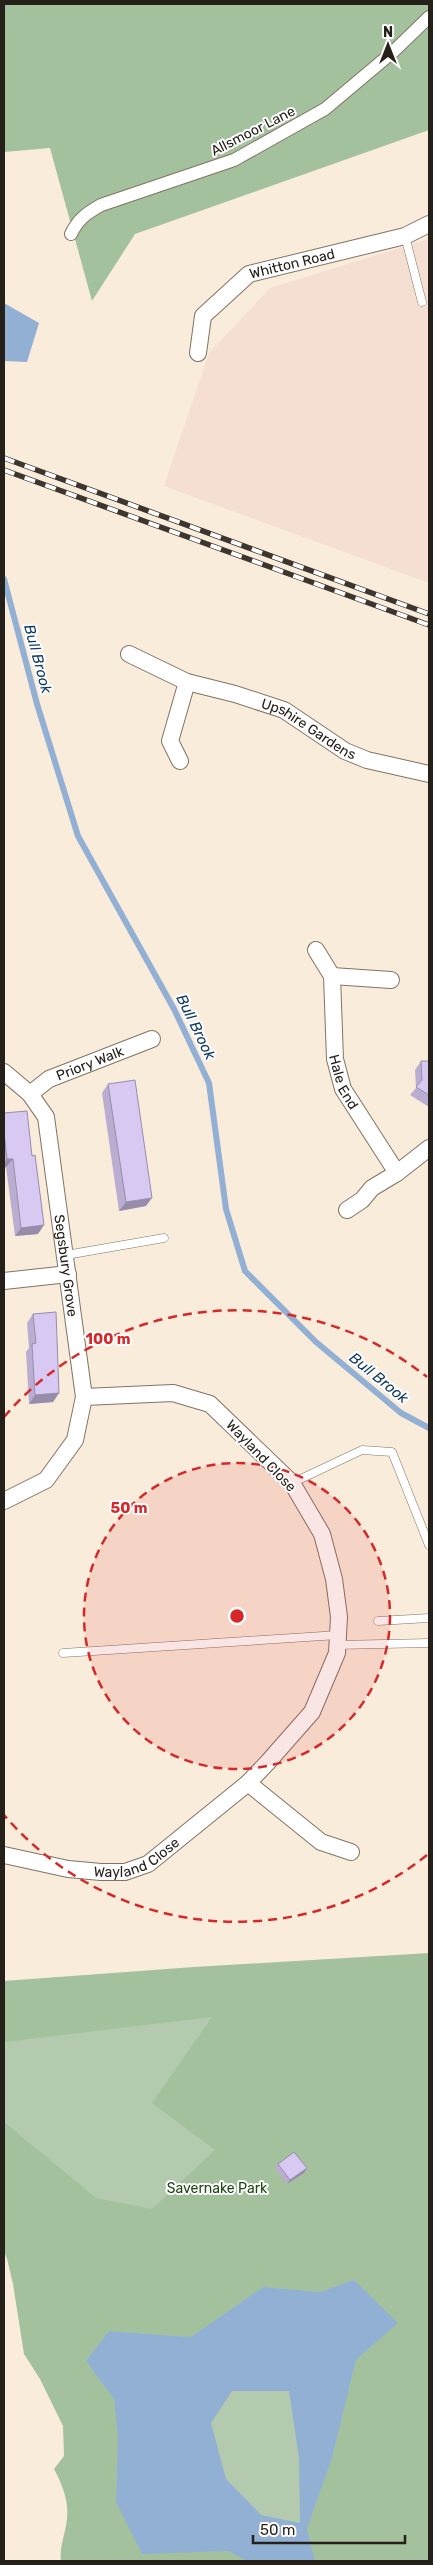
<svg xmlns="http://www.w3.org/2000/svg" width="433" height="2565" font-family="Rubik,sans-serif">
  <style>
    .commercial { fill: #f5dfd2 }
    .green { fill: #b3caae }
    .forest { fill: #a3c19d }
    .water { fill: #92b0d3; fill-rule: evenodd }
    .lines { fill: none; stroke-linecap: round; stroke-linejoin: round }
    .stream { stroke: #92b0d3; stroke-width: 6 }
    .service-casing { stroke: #817465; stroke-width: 9 }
    .pedestrian-casing { stroke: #817465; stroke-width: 14 }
    .minor-casing { stroke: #817465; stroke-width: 18 }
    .service { stroke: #fff; stroke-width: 8 }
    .pedestrian { stroke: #fff; stroke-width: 12 }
    .minor { stroke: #fff; stroke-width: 16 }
    .rail-casing { stroke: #3d362f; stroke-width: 5.5 }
    .rail { stroke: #fff; stroke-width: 4; stroke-dasharray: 11; stroke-linecap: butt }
    .wall { fill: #baadd1 }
    .shaded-wall { fill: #978daa }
    .building { fill: #d8c9f3; stroke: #978daa }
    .ring { fill: none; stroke: #d62828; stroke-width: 2.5; stroke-dasharray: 9 6 }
    .labels { text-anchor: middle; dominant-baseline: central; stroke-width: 4; stroke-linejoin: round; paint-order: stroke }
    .street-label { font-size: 14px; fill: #26201a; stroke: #fff }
    .park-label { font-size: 14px; fill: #1d4514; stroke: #fff }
    .water-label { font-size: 15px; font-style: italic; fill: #113c68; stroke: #fff }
    .centre { fill: #d62828; stroke: #fff; stroke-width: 2.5 }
    .ring-label { font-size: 15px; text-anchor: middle; font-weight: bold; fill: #d62828; stroke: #fff; stroke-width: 4; stroke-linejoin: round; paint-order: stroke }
  </style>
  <rect width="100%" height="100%" fill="#faecdb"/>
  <path class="commercial" d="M429,239V583L164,486L209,353L270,288Z"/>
  <path class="green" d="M429,1955V2561H75L72,2375L4,2253V1987Z"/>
  <path class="forest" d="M4,4H429V130L135,234L92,301L50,148L4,152Z
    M429,1953V2561H315L307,2529L332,2458L356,2360L398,2323L354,2280L320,2292L263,2287L191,2337L109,2331L86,2361L114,2399L118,2438L116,2502L142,2553L228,2551L247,2561H61C59,2546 66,2533 67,2518C69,2501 62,2484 54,2469L64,2456L63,2426L40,2379L24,2354L13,2284L4,2246V2122L96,2198L152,2209L215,2150L152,2103L212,2017L4,2042V1981L194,1967Z"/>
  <path class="water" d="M4,303L39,323L27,362L4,361Z
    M354,2280L398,2323L356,2360L332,2458L307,2529L315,2561H247L228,2551L142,2554L116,2502L118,2438L114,2399L86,2361L109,2331L191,2337L263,2287L320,2292ZM232,2391H289L299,2458L300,2523L261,2515L226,2479L211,2423Z"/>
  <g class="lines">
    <path class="stream" d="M4,579L37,704L78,836L174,1009L209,1083L226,1209L245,1271L316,1342L401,1413L429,1428"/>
    <defs>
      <path id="service" d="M405,236L422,302
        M66,1255L164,1238
        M292,1483L362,1450L392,1452L429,1545
        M378,1621L429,1618
        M337,1645L429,1643
        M63,1653L338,1635"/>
      <path id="pedestrian" d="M71,234C78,219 87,213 101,205L234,160L325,109L394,51L429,17"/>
      <g id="minor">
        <path id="s1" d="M198,353L203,316L249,274L405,236L429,224"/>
        <path id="s2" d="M129,654L187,682L235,694L284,710L345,751L367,760L429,774"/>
        <path d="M180,761L170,741L187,682"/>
        <path id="s3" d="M316,950L332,976L335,1059L343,1089L397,1173"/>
        <path d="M332,976L391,980"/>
        <path id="s4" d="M4,1072L30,1094L46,1117L84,1397L75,1440L46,1480L4,1501"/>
        <path id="s5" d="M30,1094L49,1079L152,1039"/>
        <path d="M347,1210L362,1200L372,1188L397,1173L429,1148"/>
        <path d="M4,1281L68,1274"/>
        <path d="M248,1783L321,1842L351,1852"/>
        <path id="s6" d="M4,1855L68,1869L101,1872H125L148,1864L248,1783L268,1762L312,1712L337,1653L339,1617L334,1579L322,1534L292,1483L210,1404L173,1393L84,1397"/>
      </g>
    </defs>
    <use href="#service" class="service-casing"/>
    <use href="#pedestrian" class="pedestrian-casing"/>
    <use href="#minor" class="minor-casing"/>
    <use href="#service" class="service"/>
    <use href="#pedestrian" class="pedestrian"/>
    <use href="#minor" class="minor"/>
    <defs>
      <path id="rail" d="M4,458L429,614
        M4,470L429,625"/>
    </defs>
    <use href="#rail" class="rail-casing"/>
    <use href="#rail" class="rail"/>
  </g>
  <path class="wall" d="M421,1061H429V1107L410,1095L416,1088L415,1070Z
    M108,1084L146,1206L119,1211L102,1093Z
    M4,1113L38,1234L15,1236L6,1167L4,1168Z
    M33,1314L59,1393L53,1402L29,1404L26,1352L29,1348L27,1323Z
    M278,2164L304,2173L287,2184L275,2168Z"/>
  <path class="shaded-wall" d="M7,1159H13L6,1167L4,1168V1164Z
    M152,1198L146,1206L119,1211L126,1202Z
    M44,1225L38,1234L15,1236L21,1228Z
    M59,1393L53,1402L29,1404L35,1395Z
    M307,2168L304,2173L287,2184L290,2180Z"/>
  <path class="building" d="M421,1061H429V1095L416,1087L422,1080Z
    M135,1080L152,1198L126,1202L108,1084Z
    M27,1111L32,1156L35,1155L44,1225L21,1228L13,1159H7L4,1133V1113Z
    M56,1312L59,1393L35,1395L32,1344L36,1343L33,1314Z
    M294,2152L307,2168L290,2180L278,2164Z"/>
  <circle cx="237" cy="1616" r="153" fill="#d62828" fill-opacity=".12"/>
  <g class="ring">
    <circle cx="237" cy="1616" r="153"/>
    <path d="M427 1855A306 306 0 0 1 4 1815M4 1417A306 306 0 0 1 427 1377"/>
  </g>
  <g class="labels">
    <g class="street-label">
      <text transform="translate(253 131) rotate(-27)">Allsmoor Lane</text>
      <text stroke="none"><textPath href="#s1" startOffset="144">Whitton Road</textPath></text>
      <text stroke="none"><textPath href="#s2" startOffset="196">Upshire Gardens</textPath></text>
      <text stroke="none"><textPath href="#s5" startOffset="68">Priory Walk</textPath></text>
      <text stroke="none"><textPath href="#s3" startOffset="138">Hale End</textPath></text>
      <text stroke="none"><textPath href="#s4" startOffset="212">Segsbury Grove</textPath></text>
      <text transform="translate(261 1456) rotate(46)">Wayland Close</text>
      <text stroke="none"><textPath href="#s6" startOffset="138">Wayland Close</textPath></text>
    </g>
    <g class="park-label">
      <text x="217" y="2188">Savernake Park</text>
    </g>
    <g class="water-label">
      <text transform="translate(38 659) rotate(75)">Bull Brook</text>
      <text transform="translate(196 1027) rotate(64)">Bull Brook</text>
      <text transform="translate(379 1378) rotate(39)">Bull Brook</text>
    </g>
  </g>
  <circle cx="237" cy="1616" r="8" class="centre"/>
  <g class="ring-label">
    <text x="108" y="1344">100 m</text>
    <text x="129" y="1513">50 m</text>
  </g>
  <rect width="433" height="2565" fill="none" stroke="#26201a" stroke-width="10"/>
  <g transform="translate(388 45)" stroke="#ffffff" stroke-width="4" paint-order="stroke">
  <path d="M0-4L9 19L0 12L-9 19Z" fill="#26201a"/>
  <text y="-8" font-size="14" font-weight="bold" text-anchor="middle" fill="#26201a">N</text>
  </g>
  <path d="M253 2535v8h152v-8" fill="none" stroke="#26201a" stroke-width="2.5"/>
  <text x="260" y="2535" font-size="15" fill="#26201a" stroke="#ffffff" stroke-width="4" paint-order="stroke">50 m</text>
</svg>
